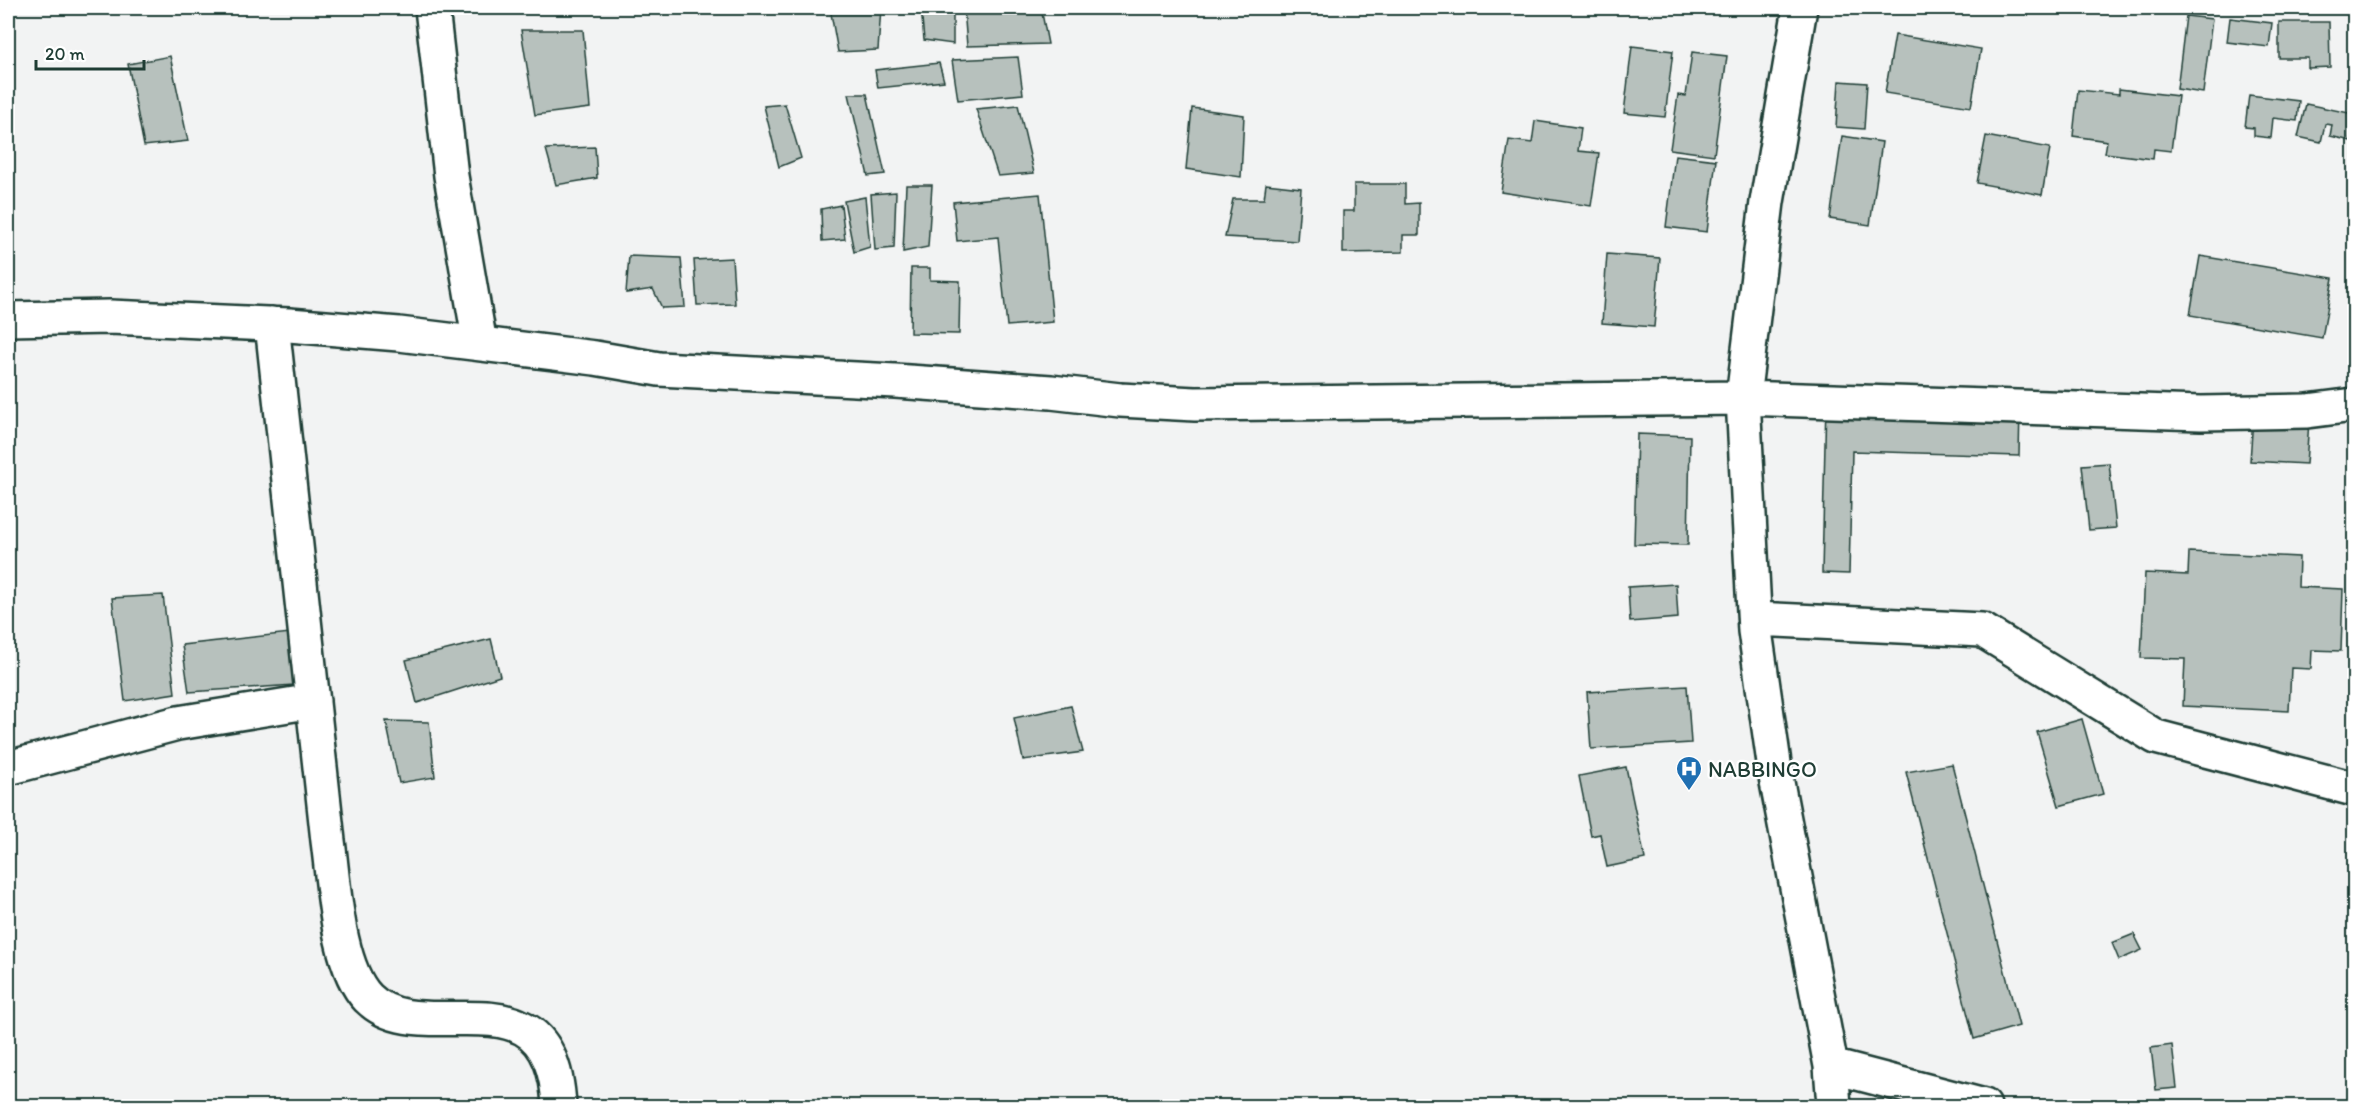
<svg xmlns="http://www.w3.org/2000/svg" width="2362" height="1114" font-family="Itim,sans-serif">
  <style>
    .building { fill: #b7c1bd; stroke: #1f3d34; stroke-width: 1.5 }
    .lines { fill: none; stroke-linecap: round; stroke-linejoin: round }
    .minor-casing { stroke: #1f3d34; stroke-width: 38 }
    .minor { stroke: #fff; stroke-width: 33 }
    .labels { text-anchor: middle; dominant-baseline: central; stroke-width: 4.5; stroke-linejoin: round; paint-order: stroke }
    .poi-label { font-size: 22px; fill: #1f3d34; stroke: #fff; text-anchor: start }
  </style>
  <rect width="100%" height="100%" fill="#f2f3f3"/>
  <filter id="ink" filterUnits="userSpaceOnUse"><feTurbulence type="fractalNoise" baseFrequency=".0167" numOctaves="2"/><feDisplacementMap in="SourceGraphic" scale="12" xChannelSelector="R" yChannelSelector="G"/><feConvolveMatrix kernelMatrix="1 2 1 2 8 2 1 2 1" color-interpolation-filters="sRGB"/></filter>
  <g filter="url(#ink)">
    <path class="building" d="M830,8H881L878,50L838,52Z
      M921,8H953V44L924,40Z
      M964,8H1041L1048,44L967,46Z
      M2186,16L2212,19L2203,93L2177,89Z
      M2230,18L2272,23L2269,47L2227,42Z
      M2279,22H2329L2330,67L2308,68V58H2279Z
      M521,30H583L590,108L535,115Z
      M1895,35L1981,49L1971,107L1885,93Z
      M1632,46L1673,51L1665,117L1624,113Z
      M1692,52L1727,56L1714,155L1670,149L1678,95L1686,96Z
      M170,56L188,141L144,146L128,64Z
      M1018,57L1023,94L958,100L952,60Z
      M939,63L944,81L878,88L875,70Z
      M1839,81L1867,83L1864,129L1836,127Z
      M2119,89L2178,96L2171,151L2154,149L2153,159L2105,153L2107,141L2073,136L2078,90L2119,94Z
      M849,94H867L885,174L868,176Z
      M2249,95L2299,101L2297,121L2273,118L2271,138L2254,136V128L2245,127Z
      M785,104L801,158L779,167L764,106Z
      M2306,104L2354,114L2351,141L2330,136L2332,125L2325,124L2321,142L2298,137Z
      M1018,105L1034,173L998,176L976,109Z
      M1192,108L1244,115L1241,177L1186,169Z
      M1535,121L1581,128L1578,151L1599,153L1591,206L1501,192L1509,140L1532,143Z
      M1842,136L1882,142L1870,225L1830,219Z
      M1986,136L2050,148L2042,195L1977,183Z
      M595,147L597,178L556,185L546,149Z
      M1675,155L1716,160L1707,232L1666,227Z
      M1266,184L1301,188L1297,241L1225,237L1233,199H1264Z
      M1354,184H1405V204L1419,203V235H1403V252L1343,253V211H1354Z
      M906,185H932L928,247L903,252Z
      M896,192L894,248L875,250L871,194Z
      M1040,194L1053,322L1007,326L998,237L957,241L953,202Z
      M865,197L870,247L854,252L844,201Z
      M841,205L845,239L822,241L821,209Z
      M1607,254L1660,258L1654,327L1602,323Z
      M629,256L681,258L685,307L662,308L653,289L626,293Z
      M2200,256L2333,278L2322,338L2190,315Z
      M732,258L735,304L697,305L694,260Z
      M911,268H930V280L960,281L959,334L910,333Z
      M1826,401L2020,407L2019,456L1852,451L1849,574L1822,573Z
      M2253,418L2309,421L2306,464L2250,461Z
      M1637,434L1690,436L1688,545L1634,544Z
      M2109,463L2116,528L2089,530L2082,465Z
      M2189,552L2299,557L2298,587L2343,589L2341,651L2312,650L2311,669L2291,668L2289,711L2183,706L2185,659L2141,658L2145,573L2188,575Z
      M1676,584L1678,618L1630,622L1628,587Z
      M163,595L175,693L125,701L112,598Z
      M290,633L294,685L189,692L182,645Z
      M491,639L500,676L417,703L406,660Z
      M1687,686L1691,743L1591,749L1587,692Z
      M1071,706L1083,752L1023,760L1014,718Z
      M2082,719L2103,794L2059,806L2037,732Z
      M386,721L429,722L435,777L399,783Z
      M1952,764L2019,1026L1974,1039L1906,772Z
      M1626,767L1645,859L1607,867L1600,834L1591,836L1579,776Z
      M2134,934L2142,950L2119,960L2112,943Z
      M2172,1045L2177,1088L2156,1090L2151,1048Z"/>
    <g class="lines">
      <defs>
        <path id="minor" d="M432,8L451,176L480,344
          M1800,8L1767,202L1743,398L1755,631L1776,777L1831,1066L1834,1106
          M8,319L110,317L289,325L399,334L595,358L659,369L895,381L1051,392L1120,400L1195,404L1743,398L2201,413L2307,411L2354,405
          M272,324L328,841C334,884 337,966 368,998C423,1054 552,961 559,1106
          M1755,619L1982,630L2156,737L2354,789
          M8,768L178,723L313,701
          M1831,1066L1984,1106"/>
      </defs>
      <use href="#minor" class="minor-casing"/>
      <use href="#minor" class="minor"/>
    </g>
  </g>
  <defs>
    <symbol id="hospital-pin" viewBox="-11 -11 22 30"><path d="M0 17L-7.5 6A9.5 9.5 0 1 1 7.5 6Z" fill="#1f6fb2" stroke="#fff"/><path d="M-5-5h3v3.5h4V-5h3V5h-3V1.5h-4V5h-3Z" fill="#fff"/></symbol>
  </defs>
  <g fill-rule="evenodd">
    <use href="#hospital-pin" x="1674" y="754" width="30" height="40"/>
  </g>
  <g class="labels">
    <g class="poi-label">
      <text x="1708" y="769">NABBINGO</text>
    </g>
  </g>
  <rect width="2362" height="1114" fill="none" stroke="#fff" stroke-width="30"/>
  <rect x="15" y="15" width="2332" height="1084" fill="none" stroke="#1f3d34" stroke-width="2" filter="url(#ink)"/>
  <path d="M36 60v9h108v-9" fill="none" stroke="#1f3d34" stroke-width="3"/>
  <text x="45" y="60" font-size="18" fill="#1f3d34" stroke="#ffffff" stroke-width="4.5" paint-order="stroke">20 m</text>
</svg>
